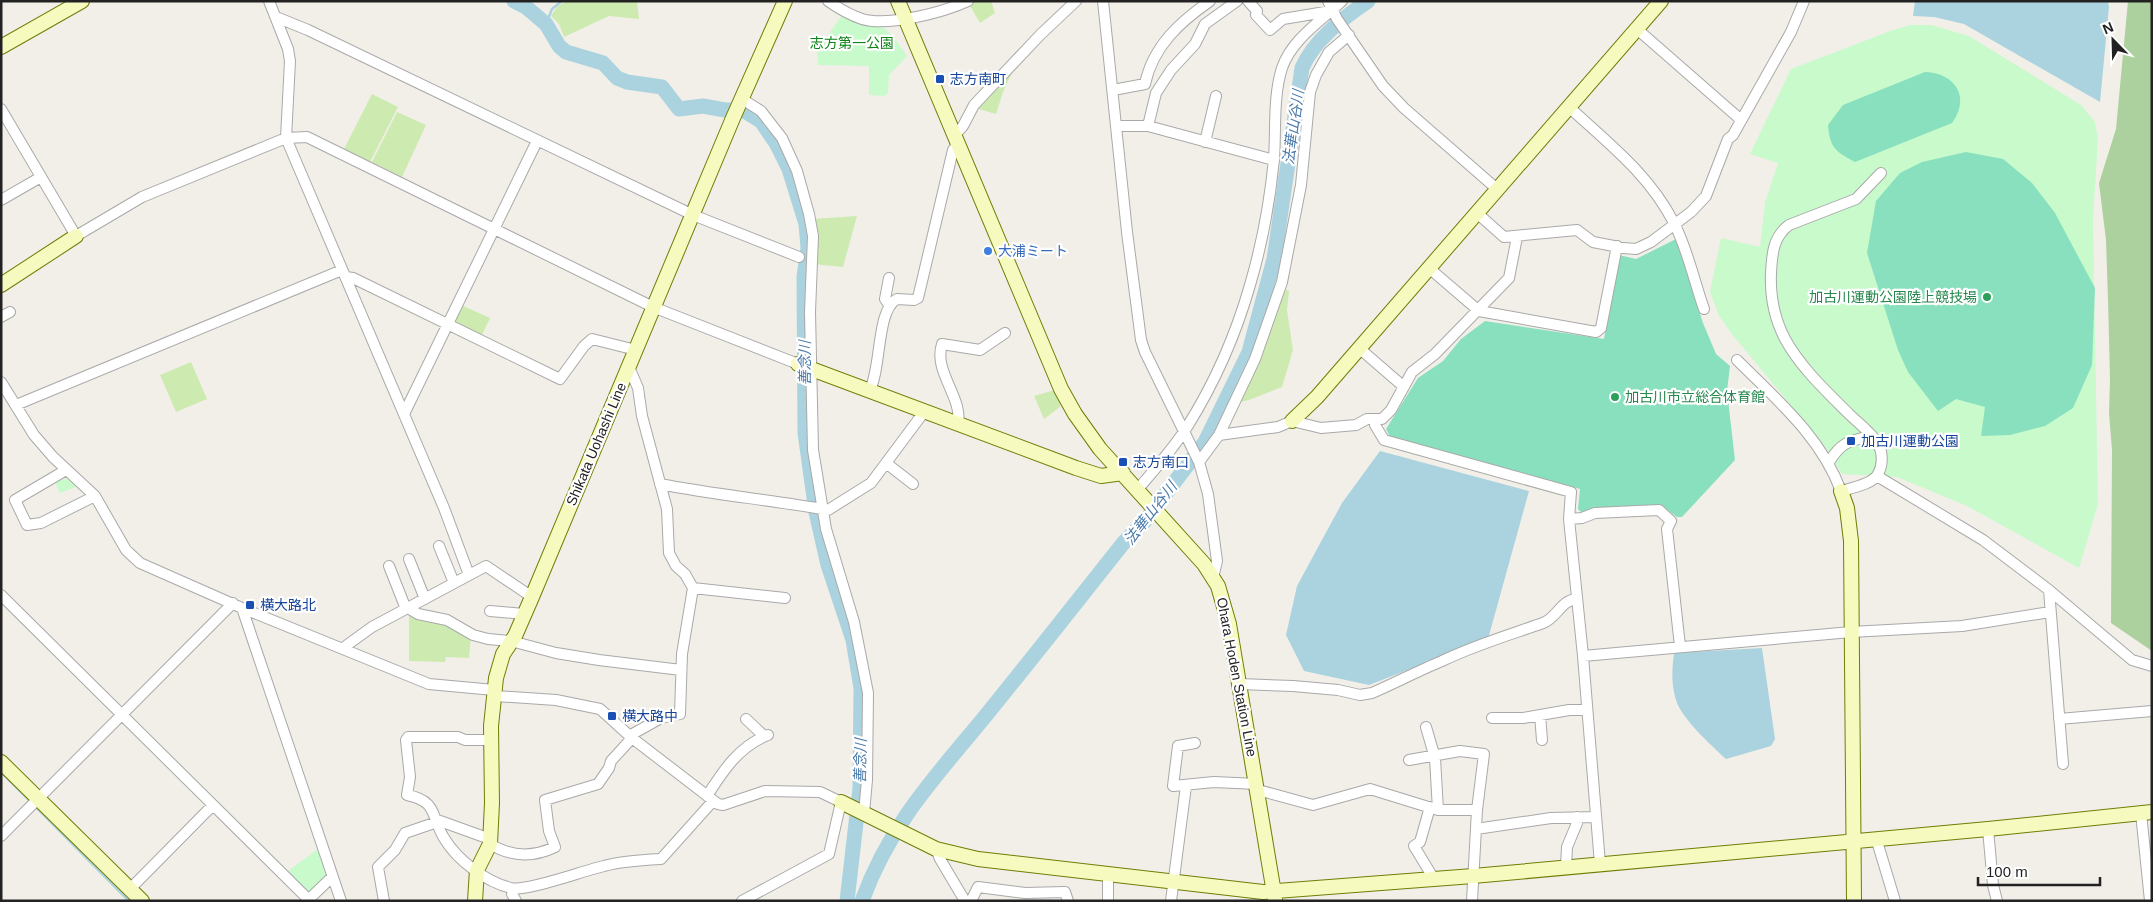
<svg xmlns="http://www.w3.org/2000/svg" width="2153" height="902" font-family="Arial,'Noto Sans JP',sans-serif">
  <style>
    .grass { fill: #cdebb0 }
    .forest { fill: #add19e }
    .park { fill: #c8facc }
    .pitch { fill: #88e0be }
    .water { fill: #aad3df }
    .lines { fill: none; stroke-linecap: round; stroke-linejoin: round }
    .stream { stroke: #aad3df; stroke-width: 2.5 }
    .river { stroke: #aad3df; stroke-width: 15 }
    .street-casing { stroke: #a9a9a9; stroke-width: 12 }
    .secondary-casing { stroke: #707d05; stroke-width: 16 }
    .street { stroke: #fff; stroke-width: 10 }
    .secondary { stroke: #f7fabf; stroke-width: 14 }
    .transit-dot { fill: #1a4fb4; stroke: #fff; stroke-width: 2 }
    .shop-dot { fill: #3f7fe0; stroke: #fff; stroke-width: 2 }
    .leisure-dot { fill: #2e9e5b; stroke: #fff; stroke-width: 2 }
    .labels { text-anchor: middle; dominant-baseline: central; stroke-width: 4.5; stroke-linejoin: round; paint-order: stroke }
    .park-label { font-size: 14px; fill: #0c8416; stroke: #fff }
    .transit-label { font-size: 14px; fill: #164399; stroke: #fff; text-anchor: start }
    .shop-label { font-size: 14px; fill: #366cbe; stroke: #fff; text-anchor: start }
    .leisure-label { font-size: 14px; fill: #27864d; stroke: #fff; text-anchor: end }
    .street-label { font-size: 14px; fill: #222; stroke: #fff }
    .water-label { font-size: 15px; font-style: italic; fill: #4a7aab; stroke: #fff }
  </style>
  <rect width="100%" height="100%" fill="#f2efe9"/>
  <path class="grass" d="M566,1H637L639,19L609,16L564,37L559,24L551,16L557,7Z
    M974,1H991L995,13L980,23L969,4Z
    M1009,71L1012,73L1003,92L996,114L975,108Z
    M372,94L398,107L370,162L344,149Z
    M397,112L426,125L402,177L372,162Z
    M857,216L843,267L813,264L812,219Z
    M1285,289L1289,291L1287,310L1293,350L1282,387L1249,400L1237,403L1281,290Z
    M461,305L490,318L481,337L453,324Z
    M191,362L207,399L176,412L160,375Z
    M1055,390L1060,399V407L1044,419L1034,396Z
    M409,614L433,618L471,635L469,658L446,657L445,662L409,661Z"/>
  <path class="forest" d="M2128,1H2152V651L2111,623L2112,450L2109,413L2110,379L2108,300L2106,240L2099,183L2116,129Z"/>
  <path class="park" d="M843,14C882,24 884,22 907,56L889,75L888,93L884,96L869,95V66L818,65L817,50Z
    M1911,25H1931L1969,36L2081,105L2095,122L2098,138L2093,220L2098,504L2079,568L1967,506L1897,477L1842,474L1826,448L1732,334L1719,316L1710,292L1721,238L1760,247L1765,202L1778,163L1750,154L1791,69L1893,30Z
    M71,479L78,486L60,493L54,480Z
    M319,848L327,874L309,893L288,871Z"/>
  <path class="pitch" d="M1925,72C1955,73 1971,97 1952,123L1855,162C1835,151 1830,148 1828,125L1843,105Z
    M1966,152L2003,159L2032,183L2055,213L2095,288L2092,365L2073,408L2045,426L2010,435L1981,436L1985,407L1956,399L1938,411L1908,372L1898,350L1867,253L1876,201L1900,173L1922,162Z
    M1676,239L1703,323L1716,354L1730,366L1727,391L1735,460L1682,517H1677L1662,506L1582,513L1578,509L1580,489L1390,437L1386,429L1418,378L1443,361L1461,339L1485,321L1604,339L1619,255L1636,259Z"/>
  <path class="water" d="M1915,1H2108L2109,7L2100,102L1964,24L1934,17L1913,16Z
    M1380,451L1529,491L1488,639L1369,685L1304,671L1286,635L1297,586L1342,503Z
    M1762,648L1775,739L1771,746L1726,759C1712,746 1681,718 1676,700C1671,684 1672,669 1674,653Z"/>
  <g class="lines">
    <path class="stream" d="M546,24L552,9L562,1
      M1,772L30,801
      M34,805L129,901"/>
    <path class="river" d="M514,1L526,7L546,24L559,46L566,52L603,63L617,78L627,82L662,87L679,109L703,106L725,110H743L761,121L776,143L789,169L806,224L808,248L804,277L805,433L816,512L828,565L853,640L861,688L860,788L847,901
      M862,901C889,826 934,778 983,719C1031,660 1078,600 1125,541L1145,521L1205,442L1249,352L1274,259L1302,68C1314,40 1343,18 1368,1"/>
    <defs>
      <path id="street" d="M269,1L288,49L290,61L286,138L444,508L469,575
        M828,1C838,8 850,15 862,19C888,27 944,12 968,1
        M1103,1L1127,232L1141,340L1145,352L1199,462L1208,494L1217,561L1213,578
        M1248,1L1257,11L1256,15L1270,30L1283,19L1331,11
        M1328,1L1337,19L1383,86L1404,108L1497,189
        M276,17L308,30L693,215L799,257
        M1637,29L1740,119
        M1113,90L1145,84C1153,46 1180,22 1210,1
        M742,99L761,111L782,138L797,171L809,214L813,236L810,312L813,450L826,529L854,622L868,693L867,780L864,813
        M1569,107C1608,143 1649,174 1674,223C1688,250 1694,281 1704,309
        M1,109L76,236L142,197L286,138L307,137L653,307L798,364
        M1117,126H1148L1274,160
        M1148,126L1156,93L1171,70L1195,44L1205,24L1237,1
        M955,135L963,126L974,105L1040,35L1076,1
        M1205,142L1216,96
        M1,200L41,177
        M1477,213L1504,237L1577,230L1593,242L1624,248L1636,249L1651,242L1691,212L1706,196L1728,139L1733,135L1791,32L1804,1
        M1429,268L1479,311L1596,332L1601,328L1617,246
        M346,277L353,278L560,379L584,346L592,339L636,350
        M889,278L885,299L889,305
        M1,317L10,312
        M1359,348L1404,387
        M1737,360C1778,401 1821,437 1841,491C1852,488 1873,484 1878,474C1883,465 1883,453 1878,444C1872,433 1858,423 1849,414C1826,391 1801,368 1785,339C1774,318 1770,296 1771,273C1772,254 1773,237 1789,225L1856,199L1881,173
        M1,382L34,435L53,457L95,496L126,550L140,563L242,608L429,684L494,690
        M869,392C882,368 876,310 897,299L914,300L918,298L953,150L959,143
        M16,405L342,270
        M404,414L537,141
        M958,424C963,397 933,372 942,344L980,350L1005,333
        M1375,425L1384,440L1571,492L1569,519
        M1219,435L1255,359L1282,282L1301,185L1310,92L1316,75L1329,52L1349,35
        M1199,462L1219,435L1278,427L1292,421L1321,428L1356,425L1367,419H1382L1391,410L1412,372L1435,354L1509,278L1517,237
        M1829,462C1842,441 1850,441 1872,436
        M886,463L913,484
        M66,470L15,500L27,525L41,523L95,496
        M1877,476L1983,540L2049,590L2132,660L2152,666
        M660,484C716,495 772,500 828,510L871,483L924,412
        M1138,489C1155,469 1173,449 1187,427C1214,384 1236,334 1250,285C1262,244 1270,201 1274,159C1276,130 1273,96 1282,68C1292,39 1321,21 1342,1
        M439,546L454,583
        M409,559L425,599
        M389,566L406,609
        M693,588L785,598
        M2049,590L2063,764
        M1,595L308,899
        M242,608L341,901
        M408,608L418,614L447,620L473,635L488,639L511,641L556,653L599,660L681,670
        M490,611L524,614
        M343,648L372,627L486,566L532,597
        M1583,656L1851,632L1962,626L2050,612
        M1240,684L1293,686L1338,690L1360,695L1372,693C1395,683 1418,671 1442,661C1475,645 1509,635 1543,623C1557,618 1560,601 1576,599
        M495,696L556,700L600,709L632,738L718,804L723,805L765,791L820,792L841,802L829,854L742,901
        M1540,715L1542,740
        M1492,718H1523L1569,710H1586
        M746,719L764,736
        M2059,719L2152,711
        M1426,727L1435,758L1438,810
        M629,736L661,718L680,714L682,654L693,588L685,574L676,566L669,553L667,509L642,416L638,388L629,367
        M491,740H465L458,737H408L406,740L410,777L407,795C438,801 431,817 444,838C457,860 486,882 511,888C527,892 585,870 604,866C622,861 642,860 661,859L713,801
        M1195,743L1178,746L1173,786L1214,782L1257,784
        M1409,760L1460,751L1484,754L1477,810
        M1258,790L1313,805L1370,789L1438,810H1477L1472,901
        M707,796C723,771 739,746 768,735
        M1430,807L1420,842L1414,846L1434,879
        M2141,813L2150,901
        M1476,829L1551,818L1595,817
        M1988,829L1993,885L1997,901
        M1,836L233,603
        M1876,838L1895,901
        M490,844C511,857 532,858 555,847L549,831L545,800L598,784L609,768L611,761L632,738
        M936,849L940,859L965,901
        M1600,864L1583,656L1569,519L1582,518L1595,513L1659,510L1671,521L1667,529L1680,646
        M1566,867L1567,847L1577,823V817
        M130,889L213,805
        M512,894L516,901
        M307,901L332,877
        M384,901L378,867L395,850L405,833L440,821L490,839
        M971,901L978,887L1025,893L1065,892L1068,901
        M1108,901V873
        M1171,901L1186,786"/>
      <path id="secondary" d="M898,1L1061,389L1075,414L1100,449L1204,564L1218,586L1229,624L1275,899
        M1,47L82,1
        M1,285L76,236
        M798,364L1076,468L1101,476L1123,473
        M1292,421L1317,397L1661,1
        M1841,491L1847,508L1851,541L1854,901
        M1,762L142,901
        M841,802L936,849L978,859L1263,892L1473,876L1988,829L2152,812
        M475,901L477,870L490,844L492,803L491,726L496,678L503,654L515,636L532,597L733,118L785,1"/>
    </defs>
    <use href="#street" class="street-casing"/>
    <use href="#secondary" class="secondary-casing"/>
    <use href="#street" class="street"/>
    <use href="#secondary" class="secondary"/>
  </g>
  <g class="transit-dot">
    <rect x="935" y="74" width="10" height="10" rx="2.5"/>
    <rect x="1846" y="436" width="10" height="10" rx="2.5"/>
    <rect x="1118" y="457" width="10" height="10" rx="2.5"/>
    <rect x="245" y="600" width="10" height="10" rx="2.5"/>
    <rect x="607" y="711" width="10" height="10" rx="2.5"/>
  </g>
  <circle class="shop-dot" cx="988" cy="251" r="5"/>
  <g class="leisure-dot">
    <circle cx="1987" cy="297" r="5"/>
    <circle cx="1615" cy="397" r="5"/>
  </g>
  <g class="labels">
    <g class="park-label">
      <text x="852" y="43">志方第一公園</text>
    </g>
    <g class="transit-label">
      <text x="950" y="79">志方南町</text>
      <text x="1861" y="441">加古川運動公園</text>
      <text x="1133" y="462">志方南口</text>
      <text x="260" y="605">横大路北</text>
      <text x="622" y="716">横大路中</text>
    </g>
    <g class="shop-label">
      <text x="998" y="251">大浦ミート</text>
    </g>
    <g class="leisure-label">
      <text x="1977" y="297">加古川運動公園陸上競技場</text>
      <text x="1625" y="397" text-anchor="start">加古川市立総合体育館</text>
    </g>
    <g class="street-label">
      <text transform="translate(596 444) rotate(-67)">Shikata Uohashi Line</text>
      <text transform="translate(1237 677) rotate(79)">Ohara Hoden Station Line</text>
    </g>
    <g class="water-label">
      <text transform="translate(1293 127) rotate(-82)">法華山谷川</text>
      <text transform="translate(804 363) rotate(-90)">善念川</text>
      <text transform="translate(1150 513) rotate(-52)">法華山谷川</text>
      <text transform="translate(860 761) rotate(-89)">善念川</text>
    </g>
  </g>
  <rect width="2153" height="902" fill="none" stroke="#222222" stroke-width="5"/>
  <g transform="translate(2113 40) rotate(337)" stroke="#ffffff" stroke-width="4" paint-order="stroke">
  <path d="M0-4L9 19L0 12L-9 19Z" fill="#222222"/>
  <text y="-8" font-size="14" font-weight="bold" text-anchor="middle" fill="#222222">N</text>
  </g>
  <path d="M1978 877v8h122v-8" fill="none" stroke="#222222" stroke-width="2.5"/>
  <text x="1986" y="877" font-size="15" fill="#222222" stroke="#ffffff" stroke-width="4" paint-order="stroke">100 m</text>
</svg>
